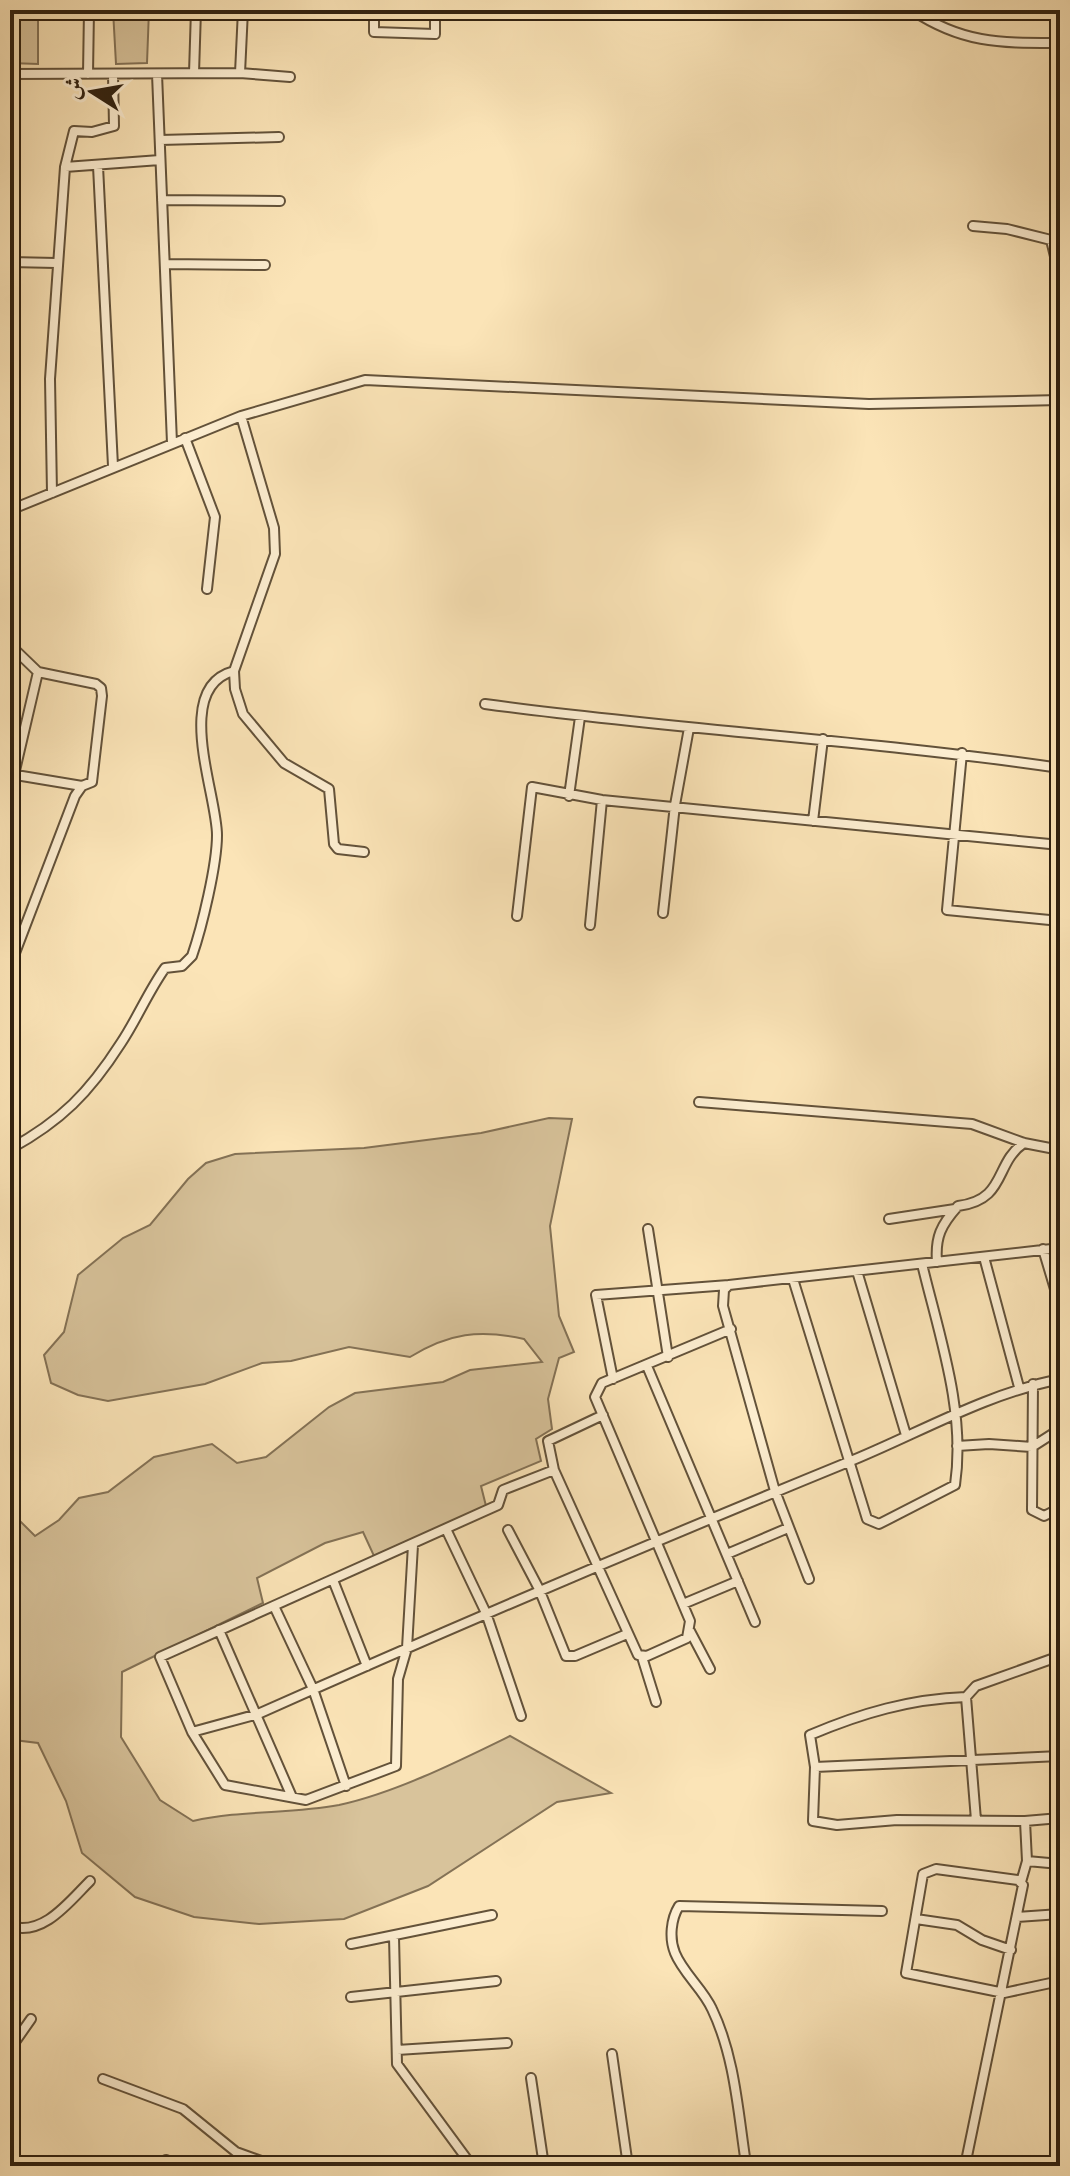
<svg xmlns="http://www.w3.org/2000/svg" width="1070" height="2176" font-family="'Libre Caslon Text',Amiri,serif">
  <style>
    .green { fill: #d8c39b; stroke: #847256; stroke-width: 2 }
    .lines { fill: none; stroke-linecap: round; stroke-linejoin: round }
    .minor-casing { stroke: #63523a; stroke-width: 12 }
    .minor { stroke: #fcedd0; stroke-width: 8 }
  </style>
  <rect width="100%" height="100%" fill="#fbe4b7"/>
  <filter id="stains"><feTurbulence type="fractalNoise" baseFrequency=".0025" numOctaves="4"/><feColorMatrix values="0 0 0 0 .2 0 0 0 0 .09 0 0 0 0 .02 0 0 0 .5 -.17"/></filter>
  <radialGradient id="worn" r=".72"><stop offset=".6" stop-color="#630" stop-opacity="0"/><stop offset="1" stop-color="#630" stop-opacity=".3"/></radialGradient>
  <path class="green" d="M10,10H38V64L10,63Z
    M113,10H149L147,63L116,64Z
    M549,1118L572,1119L550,1226L559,1316L574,1352L559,1358L548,1399L552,1429L536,1439L541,1461L481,1486L486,1506L374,1556L363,1532L325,1543L257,1578L263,1603L122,1672L121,1737L160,1800L193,1821C241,1810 291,1814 339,1805C395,1793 459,1761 510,1736L611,1793L557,1802L428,1886L344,1919L259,1924L194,1917L135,1897L82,1853L66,1801L38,1743L14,1740L10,1726V1582L20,1521L35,1536L59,1520L79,1498L108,1492L154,1457L212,1444L237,1463L266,1457L329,1407L355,1393L443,1382L470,1370L542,1362L524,1339C480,1329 449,1333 410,1357L349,1347L291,1361L262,1363L205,1384L108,1401L78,1395L51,1383L44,1355L64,1332L78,1275L123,1238L150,1225L188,1179L206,1163L235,1154L364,1148L481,1133Z"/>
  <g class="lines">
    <defs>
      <path id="minor" d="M374,10V32L435,34V10
        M912,10C963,44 1001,43 1060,43
        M194,73L196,10
        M240,73L243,10
        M10,74L240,73L290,77
        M88,74L89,10
        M157,74L172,443
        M160,140L279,137
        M98,166L113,466
        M65,167L74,131L92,132L114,126L113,74
        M162,200L280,201
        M973,226L1007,229L1051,240L1060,277
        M10,262L56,263
        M165,264L265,265
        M241,416L274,528L275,554L234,671L235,689L243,714L284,763L329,789L334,844L338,849L364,852
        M185,438L215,517L207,589
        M52,493L50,379L65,167L160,160
        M10,510L241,416L365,380L869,404L1060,400
        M10,645L38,672L96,684L101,688L102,696L92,782L82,786L75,796L10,966
        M485,704C676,730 869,740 1060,768
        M962,753L947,910L1060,921
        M10,774L82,786
        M10,792L38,672
        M569,796L580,717
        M813,821L823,739
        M663,913L675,805L689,728
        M517,916L532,787L602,800L1060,845
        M590,925L602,800
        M699,1102L972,1124L1024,1143L1060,1150
        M10,1149C61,1121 89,1093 121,1043C137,1019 148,992 165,968L182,966L192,956C202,927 217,865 217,835C217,794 172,687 234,671
        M889,1219L955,1209
        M648,1229L668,1357
        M1043,1249L1060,1306
        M984,1257L1019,1387
        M937,1262C935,1237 941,1225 958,1206C1007,1200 994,1163 1024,1143
        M857,1271L906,1435
        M793,1279L867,1519L879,1524L955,1485C966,1411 939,1335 922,1264
        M647,1366L755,1622
        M613,1379L596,1295L729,1285
        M1033,1384L1032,1510L1044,1516L1060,1508
        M957,1446L989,1444L1032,1447L1060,1429
        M554,1470L638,1655L647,1656L687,1638L690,1621L595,1397L602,1383L731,1329
        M446,1529L486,1613L521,1716
        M508,1530L539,1589L566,1656H575L627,1634
        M413,1545L407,1648L398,1679L396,1766L306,1800L225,1785L192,1732L160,1657L498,1505L503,1490L554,1470L548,1441L603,1415
        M727,1554L788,1528
        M809,1579L775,1491L723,1306L724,1290L729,1285L1060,1248
        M333,1580L367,1666
        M683,1604L738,1581
        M274,1606L313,1689L346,1786
        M219,1630L292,1797
        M690,1631L710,1669
        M642,1657L656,1702
        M966,1697L976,1686L1060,1656
        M192,1732L258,1714C453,1627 648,1544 846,1463C918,1434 982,1395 1060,1379
        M815,1767L810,1735C862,1713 910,1699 966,1697L976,1820
        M1025,1821L897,1820L837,1825L813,1821L815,1767L1060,1756
        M1027,1861L1060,1864
        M1021,1882L1027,1861L1025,1821L1060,1818
        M1017,1917L1060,1914
        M916,1919L957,1925L982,1940L1011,1950
        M10,1926C43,1937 69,1902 90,1881
        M394,1937L397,2064L472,2166
        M351,1944L492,1915
        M351,1997L496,1981
        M10,2049L31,2019
        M397,2050L507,2043
        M612,2054L628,2166
        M531,2078L544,2166
        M103,2079L183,2109L236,2152L275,2166
        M10,2163L17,2166
        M746,2164C738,2112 735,2057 712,2009C703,1989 683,1973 675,1953C669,1938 671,1919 679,1906L882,1911
        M165,2166L166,2160
        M735,2166H809
        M965,2166L1023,1885L1018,1880L936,1869L923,1874L906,1973L1004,1993L1060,1981"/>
    </defs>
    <use href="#minor" class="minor-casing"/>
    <use href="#minor" class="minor"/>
  </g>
  <rect width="1070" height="2176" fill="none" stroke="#fbe4b7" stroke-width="40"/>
  <rect x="12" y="12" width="1046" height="2152" fill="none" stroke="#302110" stroke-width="4"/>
  <rect x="20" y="20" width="1030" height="2136" fill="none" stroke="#302110" stroke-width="2"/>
  <g transform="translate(92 92) rotate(281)" stroke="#fcedd0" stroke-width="6" paint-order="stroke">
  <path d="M0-6L14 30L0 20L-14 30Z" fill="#302110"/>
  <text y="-12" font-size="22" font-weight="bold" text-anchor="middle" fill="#302110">ش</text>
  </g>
  <rect width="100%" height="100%" filter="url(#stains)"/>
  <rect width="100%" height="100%" fill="url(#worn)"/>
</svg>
